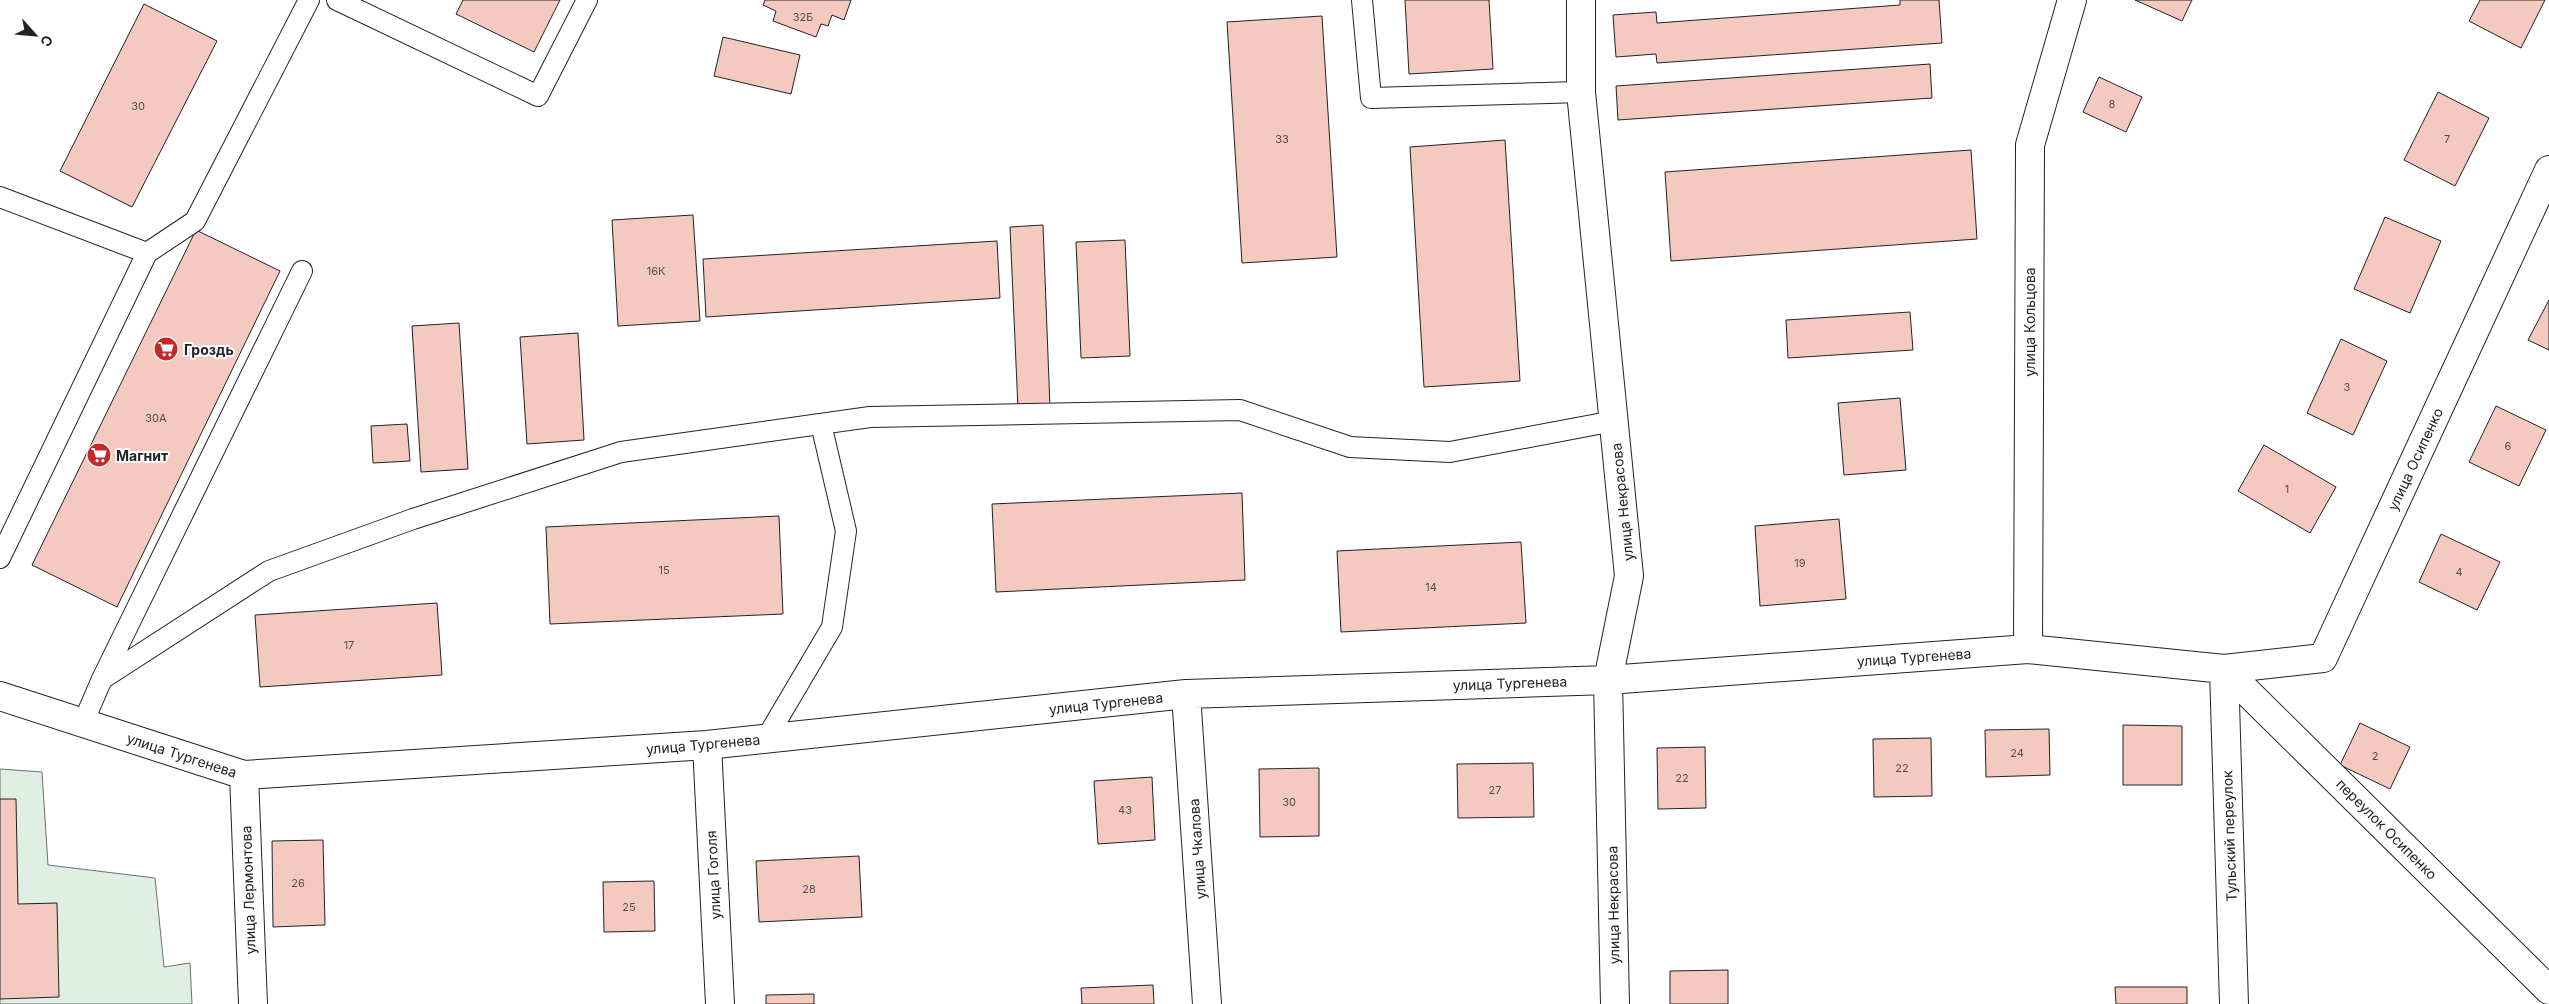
<svg xmlns="http://www.w3.org/2000/svg" width="2549" height="1004" font-family="Inter,sans-serif">
  <style>
    .green { fill: #e0efe3; stroke: #6f6f6f }
    .building { fill: #f3c9c0; stroke: #222 }
    .lines { fill: none; stroke-linecap: round; stroke-linejoin: round }
    .service-casing { stroke: #222; stroke-width: 22 }
    .minor-casing { stroke: #222; stroke-width: 30 }
    .service { stroke: #fff; stroke-width: 20 }
    .minor { stroke: #fff; stroke-width: 28 }
    .labels { text-anchor: middle; dominant-baseline: central; stroke-width: 4; stroke-linejoin: round; paint-order: stroke }
    .number-label { font-size: 11px; fill: #564c4a }
    .street-label { font-size: 14px; fill: #222; stroke: #fff }
    .poi-label { font-size: 14px; font-weight: bold; fill: #222; stroke: #fff; text-anchor: start }
  </style>
  <rect width="100%" height="100%" fill="#fff"/>
  <path class="green" d="M0,769L42,772L48,865L155,878L164,967L190,963L192,1004H0Z"/>
  <path class="building" d="M463,0H560L534,52L456,14Z
    M765,0H851L844,20L832,15L828,26L821,24L816,37L773,21L776,11L763,5Z
    M1405,0H1489L1493,69L1409,74Z
    M1900,0H1939L1942,43L1657,63L1656,54L1616,57L1613,15L1656,12L1657,23L1900,5Z
    M2135,0H2192L2182,21Z
    M2480,0H2545L2521,48L2469,21Z
    M144,4L217,41L132,207L60,171Z
    M1322,16L1337,257L1242,263L1227,22Z
    M723,37L800,55L791,94L714,76Z
    M1930,64L1932,98L1618,120L1616,86Z
    M2099,77L2142,97L2126,132L2083,112Z
    M2438,92L2489,118L2455,186L2404,160Z
    M1505,140L1520,381L1424,387L1410,147Z
    M1971,150L1977,239L1671,261L1665,172Z
    M693,215L700,321L618,326L612,220Z
    M2385,217L2441,241L2410,313L2354,289Z
    M1043,225L1050,408L1018,409L1010,227Z
    M196,230L280,271L117,607L32,565Z
    M1125,240L1130,356L1081,358L1076,242Z
    M997,241L1000,298L706,317L703,259Z
    M2549,300V350L2528,340Z
    M1910,312L1913,350L1788,358L1786,320Z
    M459,323L468,469L421,472L412,326Z
    M578,333L584,440L527,444L520,337Z
    M2341,339L2387,361L2353,435L2307,413Z
    M1900,398L1906,470L1844,475L1838,403Z
    M2496,406L2546,430L2519,486L2469,462Z
    M407,424L410,461L373,463L371,426Z
    M2264,445L2336,487L2310,533L2238,491Z
    M1242,493L1245,580L996,592L992,504Z
    M779,516L783,614L550,624L546,527Z
    M1839,519L1846,599L1760,606L1755,526Z
    M2441,534L2500,562L2477,610L2419,582Z
    M1521,542L1526,623L1341,632L1337,551Z
    M437,603L442,675L260,687L255,615Z
    M2360,723L2410,747L2390,789L2340,765Z
    M2123,725L2182,726V785H2123Z
    M2049,729L2050,775L1986,777L1985,730Z
    M1931,738L1932,796L1874,797L1873,739Z
    M1705,747L1706,808L1658,809L1657,748Z
    M1533,763L1534,817L1458,818L1457,764Z
    M1319,768V836L1260,837L1259,769Z
    M1152,777L1155,840L1098,844L1094,781Z
    M0,799H16L18,904L57,903L59,997L0,999Z
    M323,840L325,925L273,927L272,841Z
    M859,856L862,917L759,922L756,861Z
    M654,881L655,931L604,932L603,882Z
    M1728,970V1004H1670V971Z
    M1153,985L1154,1004H1082L1081,988Z
    M2115,987H2187V1004H2116Z
    M814,994V1004H766V995Z"/>
  <g class="lines">
    <defs>
      <path id="service" d="M337,0L538,96L587,0
        M1362,0L1371,98L1581,92
        M0,197L147,253L195,221L309,0
        M0,558L147,253
        M102,679L269,571L413,519L621,452L870,417L1240,410L1350,447L1450,452L1614,421
        M83,723L102,679L302,271
        M766,739L832,627L846,531L821,424"/>
      <path id="minor" d="M1581,0V92L1629,576L1608,680L1615,1004
        M2028,649L2030,145L2072,0
        M2224,669L2549,990
        M2224,669L2234,1004
        M1186,694L1207,1004
        M0,696L244,775L707,745L1186,694L1608,680L2028,649L2224,669L2323,658L2549,170
        M707,745L720,1004
        M244,775L253,1004"/>
    </defs>
    <use href="#service" class="service-casing"/>
    <use href="#minor" class="minor-casing"/>
    <use href="#service" class="service"/>
    <use href="#minor" class="minor"/>
  </g>
  <defs>
    <symbol id="supermarket-disc" viewBox="-11 -11 22 22"><circle r="9.5" fill="#c62828" stroke="#fff"/><path d="M-6-5.5h2.5l.6 2H6L4.5 2H-2.5L-4.4-4H-6ZM-1.5 3.2a1.3 1.3 0 1 0 .1 0ZM3 3.2a1.3 1.3 0 1 0 .1 0Z" fill="#fff"/></symbol>
  </defs>
  <g fill-rule="evenodd">
    <use href="#supermarket-disc" x="152" y="335" width="28" height="28"/>
    <use href="#supermarket-disc" x="85" y="441" width="28" height="28"/>
  </g>
  <g class="labels">
    <g class="number-label">
      <text x="803" y="17">32Б</text>
      <text x="2112" y="104">8</text>
      <text x="138" y="106">30</text>
      <text x="1282" y="139">33</text>
      <text x="2447" y="139">7</text>
      <text x="656" y="271">16К</text>
      <text x="2347" y="387">3</text>
      <text x="156" y="418">30А</text>
      <text x="2508" y="446">6</text>
      <text x="2287" y="489">1</text>
      <text x="1800" y="563">19</text>
      <text x="664" y="570">15</text>
      <text x="2459" y="572">4</text>
      <text x="1431" y="587">14</text>
      <text x="349" y="645">17</text>
      <text x="2017" y="753">24</text>
      <text x="2375" y="756">2</text>
      <text x="1902" y="768">22</text>
      <text x="1682" y="778">22</text>
      <text x="1495" y="790">27</text>
      <text x="1289" y="802">30</text>
      <text x="1125" y="810">43</text>
      <text x="298" y="883">26</text>
      <text x="809" y="889">28</text>
      <text x="629" y="907">25</text>
    </g>
    <g class="street-label">
      <text transform="translate(2029 322) rotate(-90)">улица Кольцова</text>
      <text transform="translate(2415 459) rotate(-65)">улица Осипенко</text>
      <text transform="translate(1622 502) rotate(-96)">улица Некрасова</text>
      <text transform="translate(1914 657) rotate(-4)">улица Тургенева</text>
      <text transform="translate(1510 683) rotate(-2)">улица Тургенева</text>
      <text transform="translate(1106 703) rotate(-6)">улица Тургенева</text>
      <text transform="translate(703 744) rotate(-5)">улица Тургенева</text>
      <text transform="translate(182 755) rotate(18)">улица Тургенева</text>
      <text transform="translate(2387 829) rotate(45)">переулок Осипенко</text>
      <text transform="translate(2229 836) rotate(-92)">Тульский переулок</text>
      <text transform="translate(1197 849) rotate(-94)">улица Чкалова</text>
      <text transform="translate(713 875) rotate(-93)">улица Гоголя</text>
      <text transform="translate(248 890) rotate(-92)">улица Лермонтова</text>
      <text transform="translate(1613 905) rotate(-91)">улица Некрасова</text>
    </g>
    <g class="poi-label">
      <text x="184" y="349">Гроздь</text>
      <text x="116" y="455">Магнит</text>
    </g>
  </g>
  <g transform="translate(35 35) rotate(117)" stroke="#ffffff" stroke-width="4" paint-order="stroke">
  <path d="M0-4L9 19L0 12L-9 19Z" fill="#222222"/>
  <text y="-8" font-size="14" font-weight="bold" text-anchor="middle" fill="#222222">С</text>
  </g>
</svg>
